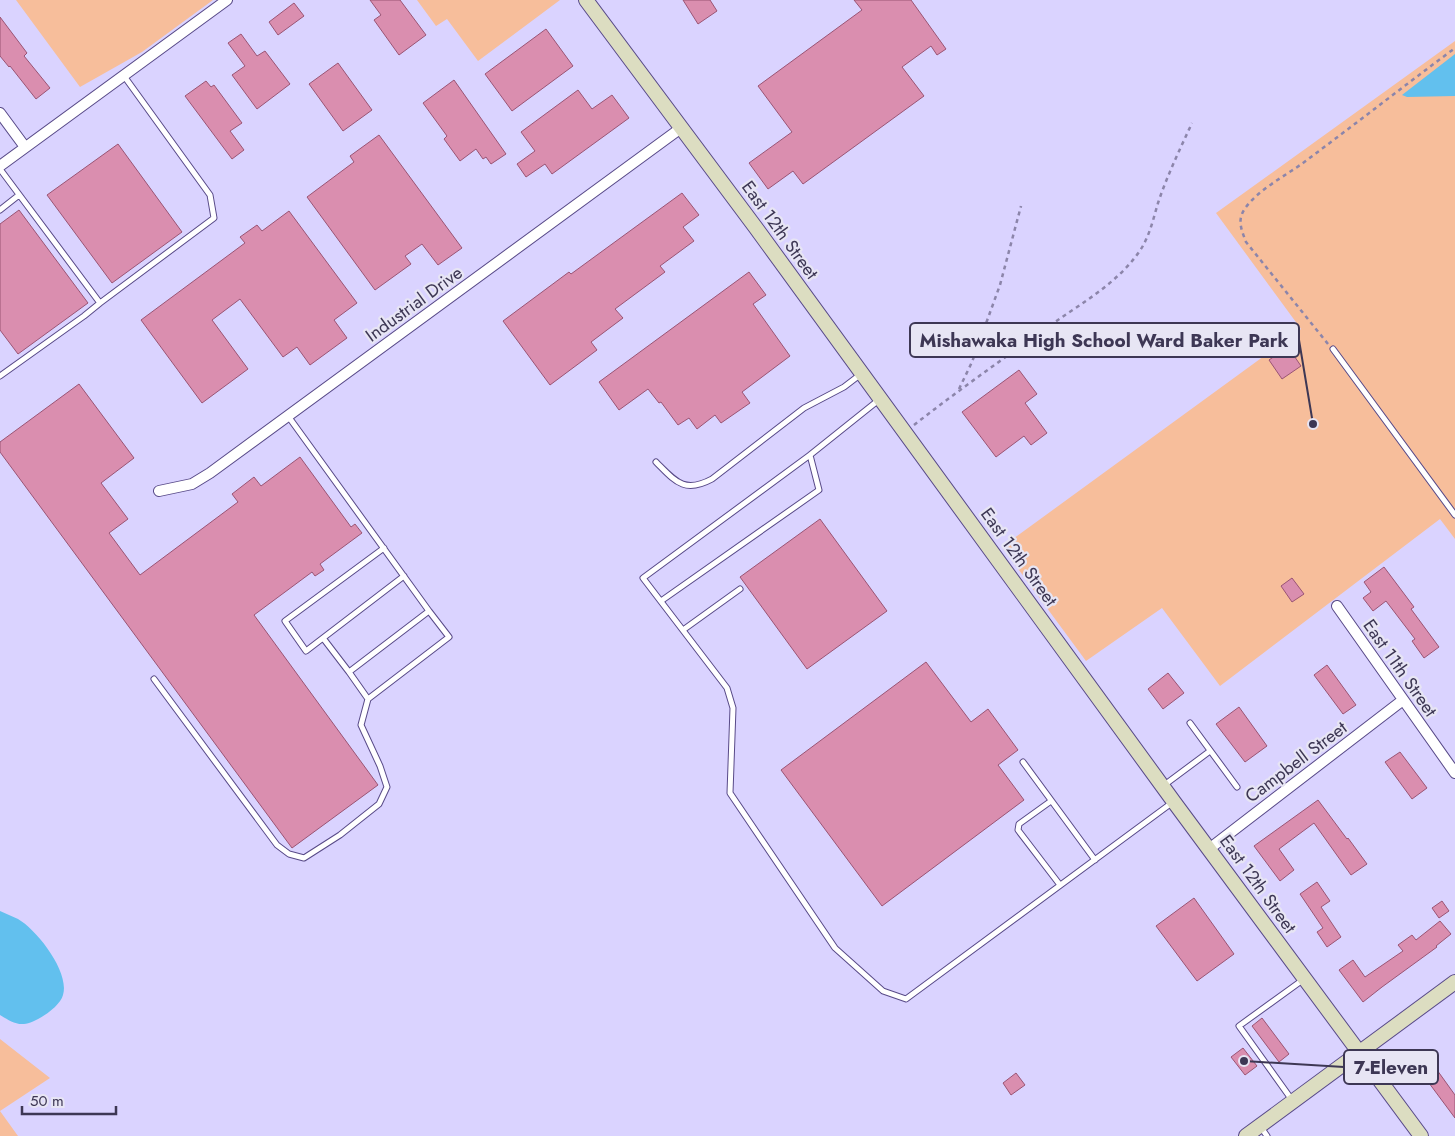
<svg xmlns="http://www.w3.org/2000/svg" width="1455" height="1136" font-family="Jost,sans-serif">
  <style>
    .green { fill: #f7be9b }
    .water { fill: #62c0ee }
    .building { fill: #da8eaf; stroke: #9a5474 }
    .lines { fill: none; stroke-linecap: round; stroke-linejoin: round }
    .lane-casing { stroke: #584a88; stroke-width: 7 }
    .street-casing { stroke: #584a88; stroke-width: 12 }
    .secondary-casing { stroke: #584a88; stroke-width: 16 }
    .path { stroke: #8c85aa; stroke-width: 2.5; stroke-dasharray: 4 4; stroke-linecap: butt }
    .lane { stroke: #fff; stroke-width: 5 }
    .street { stroke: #fff; stroke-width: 10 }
    .secondary { stroke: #dcddc1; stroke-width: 14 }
    .labels { text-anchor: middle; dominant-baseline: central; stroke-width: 4.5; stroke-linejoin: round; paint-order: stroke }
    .street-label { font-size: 18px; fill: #3d3754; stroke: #e7e5f4 }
    .leader { fill: none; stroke: #3d3754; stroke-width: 2 }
    .callout-dot { fill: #3d3754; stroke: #e7e5f4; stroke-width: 2 }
    .callout { fill: #e7e5f4; stroke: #3d3754; stroke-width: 2 }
    .callout-label { font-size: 19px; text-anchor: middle; font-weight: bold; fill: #3d3754 }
  </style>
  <rect width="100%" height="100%" fill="#dad3ff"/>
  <path class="green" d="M16,0H213L142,52L80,87Z
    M417,0H560L478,61L447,19L436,26Z
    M1455,41V539L1440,519L1220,686L1162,608L1086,661L1002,547L1301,329L1216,213Z
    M0,1039L50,1078L0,1111L18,1136H0Z"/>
  <path class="water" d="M1455,54V96L1407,97L1402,95Z
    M0,911C6,914 12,916 18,919C37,930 70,972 63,995C60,1007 36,1023 24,1024C15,1025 7,1019 0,1015Z"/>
  <path class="building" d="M370,0H400L426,35L399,55L374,20L381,15Z
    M683,0H710L717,11L698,24Z
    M854,0H911L946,49L937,55L931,46L902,67L924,96L803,184L793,171L768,189L749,163L792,132L758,86L862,10Z
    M294,3L304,16L278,35L269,22Z
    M0,17L27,53L24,56L50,88L36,99L10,66L9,67L0,56Z
    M546,29L573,66L512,111L485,74Z
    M241,34L257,56L265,51L290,84L257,109L232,75L245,66L228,43Z
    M338,63L372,110L343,131L309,84Z
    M454,80L506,154L491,164L486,157L483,159L476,149L460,161L444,139L447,136L423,103Z
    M206,81L211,87L214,85L242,123L230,131L244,150L232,159L185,96Z
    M578,90L592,109L612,95L629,118L552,174L545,164L526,177L517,164L535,151L521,132Z
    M379,135L462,248L438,265L422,244L405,256L411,264L375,290L307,197L354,162L350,156Z
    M118,144L182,232L112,283L47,195Z
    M682,193L699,215L683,227L694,241L660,266L665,272L615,309L623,318L591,342L597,350L550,385L503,321L569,272L571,274Z
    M19,210L88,303L18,354L0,330V224Z
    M289,211L357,303L334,320L347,338L310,365L297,347L283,357L240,299L212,320L248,369L202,403L141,320L245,243L240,237L257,225L262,231Z
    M749,272L766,295L753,304L790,356L742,392L750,403L721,423L715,415L697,429L689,418L678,425L661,402L659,403L648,389L619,410L599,382Z
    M1288,347L1301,366L1282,379L1269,360Z
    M1019,370L1037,394L1025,403L1047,433L1031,445L1024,436L996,457L962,412Z
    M79,384L134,458L101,483L128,519L109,533L140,575L238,502L232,494L254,477L261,486L300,457L351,527L355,524L362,533L320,564L324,570L315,576L312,572L254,615L378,785L292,848L0,452V442Z
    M820,519L887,611L807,669L740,577Z
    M1384,567L1414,607L1411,609L1439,647L1424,658L1412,641L1415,639L1386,601L1373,611L1363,598L1371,592L1364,582Z
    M1292,578L1304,594L1292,602L1281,586Z
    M926,662L971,722L988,709L1018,750L998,765L1024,800L882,906L781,770Z
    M1327,665L1356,705L1343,714L1314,675Z
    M1168,673L1184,693L1163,709L1148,689Z
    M1239,707L1267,746L1245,762L1216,724Z
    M1400,752L1427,788L1412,799L1385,762Z
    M1318,800L1347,839L1348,838L1367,864L1351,875L1314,823L1279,849L1294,870L1280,881L1254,846Z
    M1317,882L1330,901L1321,907L1341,937L1327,947L1317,932L1323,928L1300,894Z
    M1194,898L1234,954L1197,981L1156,926Z
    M1442,901L1449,911L1439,918L1432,908Z
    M1440,921L1451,934L1436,946L1437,947L1382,987L1363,1002L1339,970L1353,960L1365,977L1403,951L1398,945L1412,935L1416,940Z
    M1262,1018L1289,1054L1279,1062L1252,1026Z
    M1243,1048L1257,1066L1245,1075L1231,1057Z
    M1437,1070L1455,1095V1118L1426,1079Z
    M1016,1073L1025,1085L1011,1095L1003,1083Z"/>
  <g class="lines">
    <defs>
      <path id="lane" d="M0,169L100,303L84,316L0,376
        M0,210L19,195
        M100,303L214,218L210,195L124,76
        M1333,349L1455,515
        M288,416L429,611L349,672L323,638
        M810,455L643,578L727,688L733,708L730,793L835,948L883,991L906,999L1173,802
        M656,462C675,481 684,494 712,479L804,408L844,387L861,374
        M384,548L285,621L306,651L404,576
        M661,601L819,490L810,455L880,399
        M683,630L740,589
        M154,679L277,845L289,854L304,858L340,835L379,804L387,787L380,766L361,725L368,699L349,672
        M368,699L449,637L429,611
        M1190,723L1237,787
        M1023,762L1095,860
        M1163,786L1210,751
        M1051,801L1019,824L1018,830L1060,885
        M1292,1100L1239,1026L1304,979
        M1260,1126L1267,1136"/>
      <path id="street" d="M0,113L25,147
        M0,166L227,0
        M159,491L192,484L210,473L681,128
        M1337,606L1455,773
        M1209,849L1403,700"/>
      <path id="secondary" d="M586,0L756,228L1174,802L1421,1136
        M1246,1136L1455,982"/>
    </defs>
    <use href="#lane" class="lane-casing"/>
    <use href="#street" class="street-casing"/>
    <use href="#secondary" class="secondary-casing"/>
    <path class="path" d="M1328,344L1246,242C1242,231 1237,221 1244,210C1256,191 1285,176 1303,163C1354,125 1404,86 1455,48
      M959,389L972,362L1000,285L1021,206
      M914,425C960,389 1007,356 1055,322C1084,302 1118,282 1139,252C1149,238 1153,220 1158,203C1167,176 1180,149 1192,123"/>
    <use href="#lane" class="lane"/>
    <use href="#street" class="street"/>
    <use href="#secondary" class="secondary"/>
  </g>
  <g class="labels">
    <g class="street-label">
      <text transform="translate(780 230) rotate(54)">East 12th Street</text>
      <text transform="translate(414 304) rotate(-36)">Industrial Drive</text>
      <text transform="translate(1019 557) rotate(54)">East 12th Street</text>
      <text transform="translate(1400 668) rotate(55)">East 11th Street</text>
      <text transform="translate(1296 762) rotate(-37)">Campbell Street</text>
      <text transform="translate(1258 884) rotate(54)">East 12th Street</text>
    </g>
  </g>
  <path class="leader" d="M1313 424L1299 340M1244 1061L1344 1067"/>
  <g class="callout-dot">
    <circle cx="1313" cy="424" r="5"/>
    <circle cx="1244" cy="1061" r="5"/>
  </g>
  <g class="callout">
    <rect x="910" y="323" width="389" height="34" rx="5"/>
    <rect x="1344" y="1050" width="94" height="34" rx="5"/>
  </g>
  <g class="callout-label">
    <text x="1104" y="347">Mishawaka High School Ward Baker Park</text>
    <text x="1391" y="1074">7-Eleven</text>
  </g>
  <path d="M22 1106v8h94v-8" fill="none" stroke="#3d3754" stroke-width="2.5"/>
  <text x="30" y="1106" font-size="15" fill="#3d3754" stroke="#e7e5f4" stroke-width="4" paint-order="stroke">50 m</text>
</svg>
